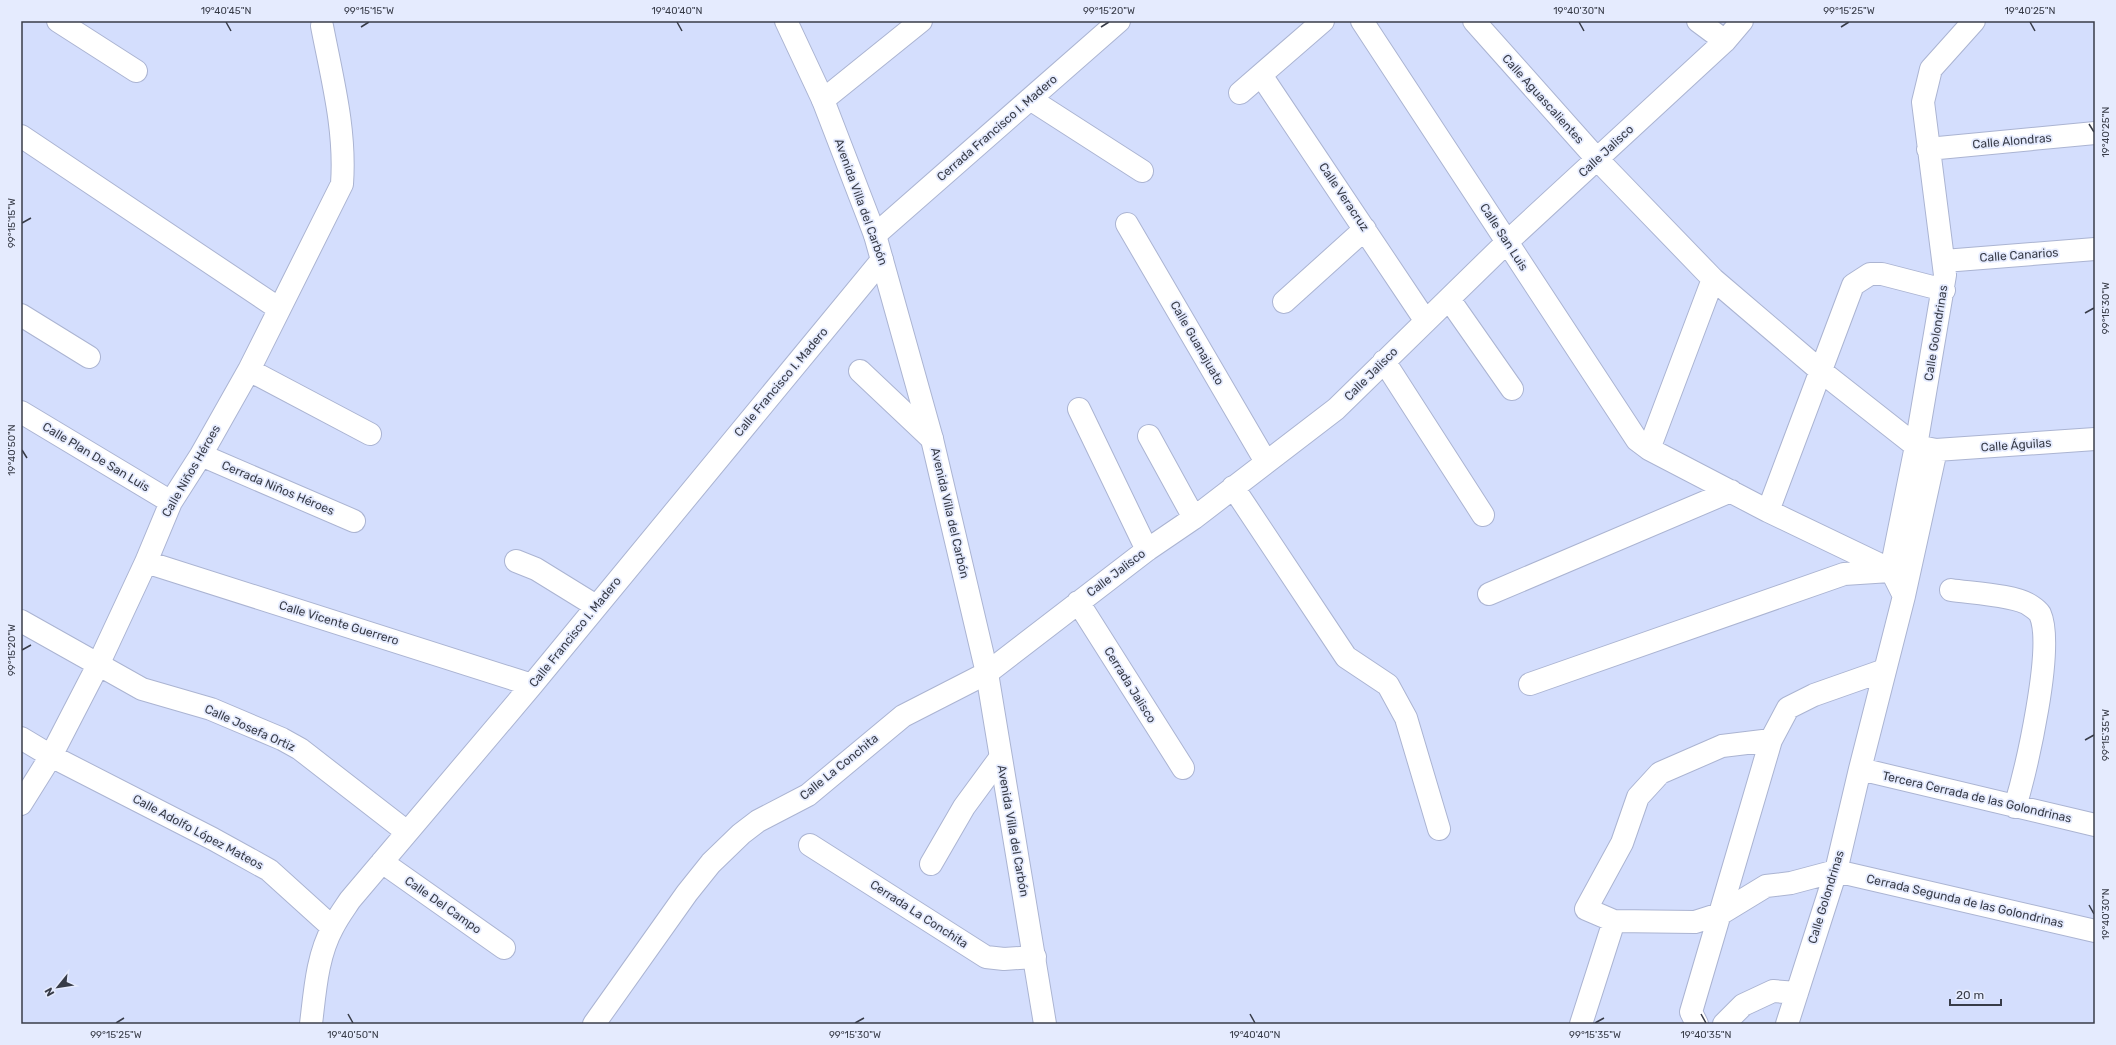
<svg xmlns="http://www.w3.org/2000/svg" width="2116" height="1045" font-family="Rubik,sans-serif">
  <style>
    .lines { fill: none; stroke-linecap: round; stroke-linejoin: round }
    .minor-casing { stroke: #abb4d2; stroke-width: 24 }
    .major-casing { stroke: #abb4d2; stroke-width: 24 }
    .minor { stroke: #fff; stroke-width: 22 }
    .major { stroke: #fff; stroke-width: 22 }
    .ticks { fill: none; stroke: #383c48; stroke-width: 1.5 }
    .labels { text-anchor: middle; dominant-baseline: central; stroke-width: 3.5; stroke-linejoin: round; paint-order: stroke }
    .street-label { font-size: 12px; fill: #383c48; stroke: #e5ebfe }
    .neatline { fill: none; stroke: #383c48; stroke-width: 1.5 }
    .ticks-label { font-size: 10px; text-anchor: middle; fill: #383c48 }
  </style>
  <rect width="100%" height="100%" fill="#d4defd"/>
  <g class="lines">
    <defs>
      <path id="minor" d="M58,21L136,71
        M1362,21L1637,440L1649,449L1768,511L1891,570L1904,596L1860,769L1836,871L1787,1024
        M1474,21L1597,159L1713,279L1822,372L1916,446L1936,450L2095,439
        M1698,21L1725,41
        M1261,75L1425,320
        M1240,93L1323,21
        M1030,99L1142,171
        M823,100L921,21
        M21,136L278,308
        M1928,149L2095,133
        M1127,224L1266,462
        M875,235L1119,21
        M1944,261L2095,249
        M1449,299L1512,389
        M1284,302L1365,229
        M21,315L89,357
        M1384,361L1483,515
        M249,370L370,434
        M860,371L932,439
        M1079,409L1147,550
        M21,412L171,502
        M1149,436L1194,518
        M1649,449L1713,279
        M201,455L354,521
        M1233,487L1346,657L1388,685L1406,718L1439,829
        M1768,511L1853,285L1870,274H1882L1944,290
        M516,561L536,569L596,606
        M146,562L532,685
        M1891,570L1916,446L1945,275L1923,102L1931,69L1974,21
        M1951,590C1970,593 2017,595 2031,606C2034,608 2038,611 2040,614C2055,647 2026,770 2015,807
        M1489,594L1731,491
        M1904,596L1936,450
        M1078,602L1183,768
        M21,621L142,689L211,709L282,739L300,749L407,832
        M1530,684L1844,574L1890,571
        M21,738L51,756L213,839L269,870L332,927
        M1860,769L2095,825
        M21,804L51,756L98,665L146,562L171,502L201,455L249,370L342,184C346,130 332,78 322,26
        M810,845L986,957L1004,959L1035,957
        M382,862L504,948
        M931,864L964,807L1000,758
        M1614,921L1695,922L1720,914L1766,886L1791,883L1836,871L2095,931
        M311,1024C315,991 317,956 333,927C338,917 344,909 350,900L532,685L882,260
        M594,1024L687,893L711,863L741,834L758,821L808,795L903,716L987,673L1147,550L1194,518L1336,409L1507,242L1725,41L1742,21
        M1581,1024L1614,921L1586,909L1622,843L1638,797L1660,773L1722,746L1771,740
        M1697,1024L1691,1012L1771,740L1788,708L1814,695L1885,670
        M1724,1024L1743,1005L1773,991L1797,993"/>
      <path id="major" d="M786,21L823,100L875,235L932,439L987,673L1045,1024"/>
    </defs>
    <use href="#minor" class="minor-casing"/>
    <use href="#major" class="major-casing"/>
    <use href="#minor" class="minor"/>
    <use href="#major" class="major"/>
  </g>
  <path class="ticks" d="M226,22L231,31M677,22L682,31M1579,22L1584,31M2030,22L2035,31M361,27L369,22M1101,27L1109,22M1841,27L1849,22M2089,124L2094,132M22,223L31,218M2085,313L2094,308M22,450L27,458M22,650L31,645M2085,740L2094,735M2089,905L2094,914M348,1014L353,1023M1250,1014L1255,1023M1701,1014L1706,1023M116,1023L124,1018M855,1023L864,1018M1595,1023L1604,1018"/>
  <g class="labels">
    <g class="street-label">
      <text transform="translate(1543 99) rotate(48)">Calle Aguascalientes</text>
      <text transform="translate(997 128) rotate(-41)">Cerrada Francisco I. Madero</text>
      <text transform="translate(2012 141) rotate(-5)">Calle Alondras</text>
      <text transform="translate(1606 151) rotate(-43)">Calle Jalisco</text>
      <text transform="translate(1344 197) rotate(56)">Calle Veracruz</text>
      <text transform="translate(861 202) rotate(70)">Avenida Villa del Carbón</text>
      <text transform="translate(1504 237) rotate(57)">Calle San Luis</text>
      <text transform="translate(2019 255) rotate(-4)">Calle Canarios</text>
      <text transform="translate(1936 333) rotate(-81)">Calle Golondrinas</text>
      <text transform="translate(1197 343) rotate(60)">Calle Guanajuato</text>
      <text transform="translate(1371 374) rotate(-45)">Calle Jalisco</text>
      <text transform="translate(781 382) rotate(-50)">Calle Francisco I. Madero</text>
      <text transform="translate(2016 445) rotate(-4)">Calle Águilas</text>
      <text transform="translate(96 457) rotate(31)">Calle Plan De San Luis</text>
      <text transform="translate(191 471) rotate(-60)">Calle Niños Héroes</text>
      <text transform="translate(278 488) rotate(23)">Cerrada Niños Héroes</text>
      <text transform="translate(950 513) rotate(77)">Avenida Villa del Carbón</text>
      <text transform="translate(1116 573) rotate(-37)">Calle Jalisco</text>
      <text transform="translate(339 623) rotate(17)">Calle Vicente Guerrero</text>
      <text transform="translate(575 632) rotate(-51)">Calle Francisco I. Madero</text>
      <text transform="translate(1130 685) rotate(58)">Cerrada Jalisco</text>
      <text transform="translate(250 728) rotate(24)">Calle Josefa Ortiz</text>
      <text transform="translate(839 767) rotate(-39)">Calle La Conchita</text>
      <text transform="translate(1977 797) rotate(13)">Tercera Cerrada de las Golondrinas</text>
      <text transform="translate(1013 831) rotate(80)">Avenida Villa del Carbón</text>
      <text transform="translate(198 832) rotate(28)">Calle Adolfo López Mateos</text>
      <text transform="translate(1826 897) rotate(-73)">Calle Golondrinas</text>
      <text transform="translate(1965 901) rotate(13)">Cerrada Segunda de las Golondrinas</text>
      <text transform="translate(443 905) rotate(35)">Calle Del Campo</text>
      <text transform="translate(919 914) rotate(33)">Cerrada La Conchita</text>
    </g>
  </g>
  <rect width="2116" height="1045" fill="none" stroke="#e5ebfe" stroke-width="44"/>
  <g transform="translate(58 987) rotate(240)" stroke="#e5ebfe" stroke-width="3" paint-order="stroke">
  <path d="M0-3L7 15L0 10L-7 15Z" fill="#383c48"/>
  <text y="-6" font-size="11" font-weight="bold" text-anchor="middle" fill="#383c48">N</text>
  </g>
  <path d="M1950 999v6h51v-6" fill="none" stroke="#383c48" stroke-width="2"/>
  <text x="1956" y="999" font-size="12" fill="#383c48" stroke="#e5ebfe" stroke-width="3" paint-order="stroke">20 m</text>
  <rect x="22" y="22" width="2072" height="1001" class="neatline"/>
  <g class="ticks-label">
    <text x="226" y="14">19°40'45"N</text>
    <text x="369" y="14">99°15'15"W</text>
    <text x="677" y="14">19°40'40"N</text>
    <text x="1109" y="14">99°15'20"W</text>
    <text x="1579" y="14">19°40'30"N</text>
    <text x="1849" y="14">99°15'25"W</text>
    <text x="2030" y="14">19°40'25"N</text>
    <text transform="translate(2105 132) rotate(-90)" y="4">19°40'25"N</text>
    <text transform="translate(11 223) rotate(-90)" y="4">99°15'15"W</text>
    <text transform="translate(2105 308) rotate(-90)" y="4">99°15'30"W</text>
    <text transform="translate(11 450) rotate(-90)" y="4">19°40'50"N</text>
    <text transform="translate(11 650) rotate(-90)" y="4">99°15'20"W</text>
    <text transform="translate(2105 735) rotate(-90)" y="4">99°15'35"W</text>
    <text transform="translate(2105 914) rotate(-90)" y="4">19°40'30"N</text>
    <text x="116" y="1038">99°15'25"W</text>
    <text x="353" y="1038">19°40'50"N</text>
    <text x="855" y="1038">99°15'30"W</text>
    <text x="1255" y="1038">19°40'40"N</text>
    <text x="1595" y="1038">99°15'35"W</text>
    <text x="1706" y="1038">19°40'35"N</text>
  </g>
</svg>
